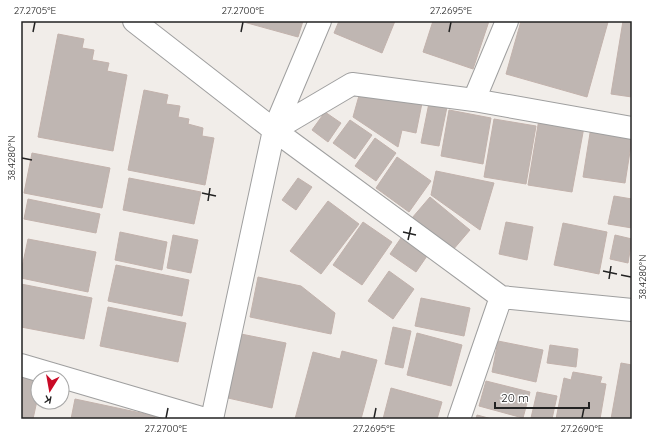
<svg xmlns="http://www.w3.org/2000/svg" width="653" height="440" font-family="Quicksand,sans-serif">
  <style>
    .building { fill: #bfb6b2; stroke: #c2b2ac }
    .lines { fill: none; stroke-linecap: round; stroke-linejoin: round }
    .street-casing { stroke: #9f9f9f; stroke-width: 24 }
    .street { stroke: #fff; stroke-width: 22 }
    .ticks { fill: none; stroke: #222; stroke-width: 1.5 }
    .neatline { fill: none; stroke: #222; stroke-width: 1.5 }
    .ticks-label { font-size: 10px; text-anchor: middle; fill: #222 }
  </style>
  <rect width="100%" height="100%" fill="#f1ede9"/>
  <path class="building" d="M240,21H303L298,37Z
    M339,21H395L382,53L334,33Z
    M433,21H489L473,69L423,52Z
    M521,21L608,22L587,97L506,74Z
    M623,21H632V97L611,94Z
    M58,34L84,39L82,48L94,50L92,60L109,63L107,71L127,75L113,151L38,137Z
    M144,90L168,95L166,104L180,106L178,117L189,119L188,124L203,128L202,136L214,138L205,185L128,170Z
    M360,92L422,103L416,133L402,130L398,147L353,117Z
    M429,103L447,107L439,146L421,143Z
    M449,110L491,118L483,164L441,156Z
    M325,112L341,123L328,142L312,130Z
    M494,119L536,126L526,184L484,177Z
    M539,119L584,127L572,192L528,185Z
    M350,120L372,135L355,159L333,143Z
    M591,127L632,139L625,183L583,177Z
    M375,138L396,153L376,181L355,166Z
    M32,153L110,168L102,208L24,193Z
    M397,157L431,181L409,212L376,188Z
    M436,171L494,183L480,230L431,195Z
    M129,178L201,192L194,224L123,210Z
    M298,178L312,187L296,210L282,200Z
    M614,196L632,199V228L608,224Z
    M430,197L470,230L452,251L412,218Z
    M28,199L100,214L96,233L24,219Z
    M328,201L359,224L321,274L290,251Z
    M363,222L392,242L362,285L333,265Z
    M506,222L533,227L527,260L499,254Z
    M563,223L607,232L599,274L554,265Z
    M120,232L167,242L162,270L115,260Z
    M173,235L198,240L191,273L167,268Z
    M615,235L632,239L628,263L610,259Z
    M401,238L427,256L416,272L390,254Z
    M28,239L96,252L88,292L21,278V272Z
    M116,265L189,280L182,316L108,301Z
    M389,271L414,289L393,319L368,301Z
    M258,277L301,286L335,313L331,334L250,317Z
    M21,284L92,298L84,339L21,327Z
    M421,298L470,308L464,336L415,326Z
    M108,307L186,323L178,362L100,346Z
    M393,327L411,331L403,368L385,364Z
    M417,333L462,345L451,386L407,375Z
    M241,334L286,343L272,408L228,398Z
    M498,341L543,350L536,382L492,372Z
    M550,345L578,349L576,367L547,363Z
    M342,351L377,360L361,419H295L313,352L340,359Z
    M621,363L632,365V419H611Z
    M573,372L602,377L600,383L606,384L600,419H556L564,378L571,380Z
    M21,373L38,378V396L33,419H21Z
    M486,381L530,392L523,418L479,406Z
    M391,388L442,402L437,419H383Z
    M537,392L557,396L552,419L531,418Z
    M75,399L155,416L154,419H71Z
    M477,415L492,419H476Z"/>
  <g class="lines">
    <defs>
      <path id="street" d="M134,21L274,130L501,297L632,310
        M474,100L507,21
        M274,130L352,84L474,100L632,128
        M21,365L205,419
        M212,419L274,130L320,21
        M459,419L501,297"/>
    </defs>
    <use href="#street" class="street-casing"/>
    <use href="#street" class="street"/>
  </g>
  <path class="ticks" d="M33,32L35,22M241,32L243,22M449,32L451,22M22,158L32,160M202,193L216,196M208,201L210,188M403,232L416,235M408,240L411,227M603,271L617,274M621,275L631,277M609,279L611,266M166,418L168,408M374,418L376,408M582,418L584,408"/>
  <rect width="653" height="440" fill="none" stroke="#ffffff" stroke-width="44"/>
  <g transform="translate(50 390) rotate(191)"><circle r="19" fill="#ffffff" stroke="#a7a7a7"/>
  <path d="M0-3L7 15L0 10L-7 15Z" fill="#c90a26"/>
  <text y="-6" font-size="11" font-weight="bold" text-anchor="middle" fill="#222222">K</text>
  </g>
  <path d="M495 402v6h94v-6" fill="none" stroke="#222222" stroke-width="2"/>
  <text x="501" y="402" font-size="12" fill="#222222" stroke="#ffffff" stroke-width="3" paint-order="stroke">20 m</text>
  <rect x="22" y="22" width="609" height="396" class="neatline"/>
  <g class="ticks-label">
    <text x="35" y="14">27.2705°E</text>
    <text x="243" y="14">27.2700°E</text>
    <text x="451" y="14">27.2695°E</text>
    <text transform="translate(11 158) rotate(-90)" y="4">38.4280°N</text>
    <text transform="translate(642 277) rotate(-90)" y="4">38.4280°N</text>
    <text x="166" y="432">27.2700°E</text>
    <text x="374" y="432">27.2695°E</text>
    <text x="582" y="432">27.2690°E</text>
  </g>
</svg>
